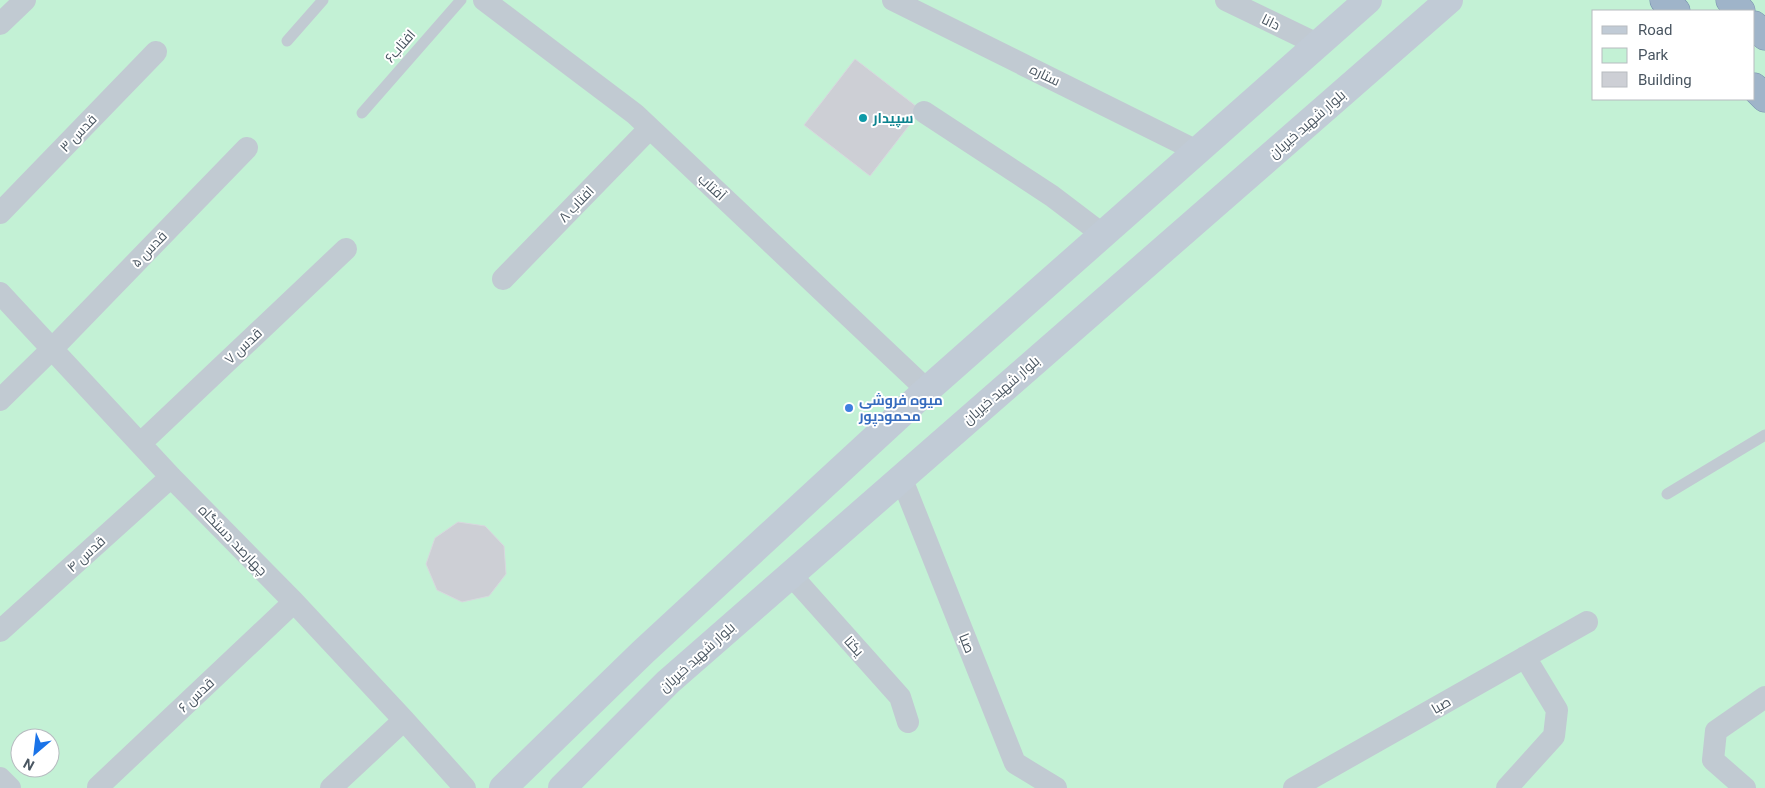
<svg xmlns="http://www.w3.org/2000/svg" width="1765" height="788" font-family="Roboto,Cairo,sans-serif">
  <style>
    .green { fill: #c3f1d5; fill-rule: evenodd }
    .building { fill: #cdcfd5; stroke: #d7d9de }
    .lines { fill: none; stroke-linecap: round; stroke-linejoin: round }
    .trunk-casing { stroke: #7690ad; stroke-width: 29 }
    .service { stroke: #c1cad2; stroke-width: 11 }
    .minor { stroke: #c1cad2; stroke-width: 22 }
    .secondary { stroke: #c1cbd6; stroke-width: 28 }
    .trunk { stroke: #9fb4c9; stroke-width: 28 }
    .culture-dot { fill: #0f9aa8; stroke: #fff; stroke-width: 2 }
    .shop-dot { fill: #3f7fe0; stroke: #fff; stroke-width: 2 }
    .labels { text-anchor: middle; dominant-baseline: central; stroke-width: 4; stroke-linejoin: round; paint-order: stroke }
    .street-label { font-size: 14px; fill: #4a5661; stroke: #fff }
    .culture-label { font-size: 14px; font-weight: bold; fill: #0d838f; stroke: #fff; text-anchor: start }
    .shop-label { font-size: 14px; font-weight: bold; fill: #366cbe; stroke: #fff; text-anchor: start }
  </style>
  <rect width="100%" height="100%" fill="#f5f3f3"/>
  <path class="green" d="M0,0H1765V788H0ZM1594,11H1754V99H1594ZM20,738H50V768H20Z"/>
  <path class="building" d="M855,59L921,110L870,176L804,125Z
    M458,522L485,526L504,546L506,574L489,596L462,602L437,590L426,564L435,538Z"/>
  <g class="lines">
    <defs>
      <path id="trunk" d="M1664,0L1676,11
        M1730,0L1741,11
        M1754,25L1765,36
        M1754,87L1765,98"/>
    </defs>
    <use href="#trunk" class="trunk-casing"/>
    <path class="service" d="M287,41L323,0
      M362,113L461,0
      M1667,494L1765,435"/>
    <path class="minor" d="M484,0L635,114L927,390
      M893,0L1197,151
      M1226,0L1317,44
      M0,24L25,0
      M924,112L1052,196L1102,234
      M0,213L156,52
      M503,279L649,129
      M0,293L171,477L294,602L404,720L465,788
      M0,400L52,349L247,148
      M141,443L346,249
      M901,477L1015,763L1056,788
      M791,575L900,697L908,722
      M0,631L171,477
      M0,778L10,788
      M98,787L294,602
      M331,788L404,720
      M1294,788L1587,622
      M1507,788L1554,736L1557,710L1525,657
      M1745,788L1713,760L1716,731L1765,697"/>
    <path class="secondary" d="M503,788L643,652L927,390L1368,0
      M562,788L668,682L1449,0"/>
    <use href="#trunk" class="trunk"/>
  </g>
  <circle class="culture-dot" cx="863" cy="118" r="5"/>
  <circle class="shop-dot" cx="849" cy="408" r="5"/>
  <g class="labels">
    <g class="street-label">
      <text transform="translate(1271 22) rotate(26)">دانا</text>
      <text transform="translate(400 46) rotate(-49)">افتاب۶</text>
      <text transform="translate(1045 75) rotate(26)">ستاره</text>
      <text transform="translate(1307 124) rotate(-41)">بلوار شهید خیریان</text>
      <text transform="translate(78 133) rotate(-46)">قدس ۳</text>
      <text transform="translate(712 187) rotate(43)">آفتاب</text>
      <text transform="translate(576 204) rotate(-46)">افتاب ۸</text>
      <text transform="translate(149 249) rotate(-46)">قدس ۵</text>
      <text transform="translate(243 346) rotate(-43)">قدس ۷</text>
      <text transform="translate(1001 390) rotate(-41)">بلوار شهید خیریان</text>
      <text transform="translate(233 540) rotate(46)">چهارصد دستگاه</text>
      <text transform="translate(86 554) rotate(-42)">قدس ۴</text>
      <text transform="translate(967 643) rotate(68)">صبا</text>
      <text transform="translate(854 646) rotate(48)">یکتا</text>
      <text transform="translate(697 657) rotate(-42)">بلوار شهید خیریان</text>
      <text transform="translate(196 695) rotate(-43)">قدس ۶</text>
      <text transform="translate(1441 705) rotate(-30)">صبا</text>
    </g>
    <g class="culture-label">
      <text x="873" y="118">سپیدار</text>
    </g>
    <g class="shop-label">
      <text x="859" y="400">میوه فروشی<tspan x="859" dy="16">محمودپور</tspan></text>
    </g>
  </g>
  <rect x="1592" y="10" width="162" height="90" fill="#ffffff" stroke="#b7bbc0"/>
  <rect x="1602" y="26" width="25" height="8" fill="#c1cbd6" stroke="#b7bbc0"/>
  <text x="1638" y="35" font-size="15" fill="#4a5661">Road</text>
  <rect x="1602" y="48" width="25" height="15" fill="#c3f1d5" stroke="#b7bbc0"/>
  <text x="1638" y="60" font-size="15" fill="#4a5661">Park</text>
  <rect x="1602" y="72" width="25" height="15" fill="#cdcfd5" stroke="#b7bbc0"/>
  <text x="1638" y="85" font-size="15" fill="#4a5661">Building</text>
  <g transform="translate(35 753) rotate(208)"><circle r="24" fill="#ffffff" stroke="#b7bbc0"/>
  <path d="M0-4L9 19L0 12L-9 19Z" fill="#1a73e8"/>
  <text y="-8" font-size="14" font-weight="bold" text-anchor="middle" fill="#4a5661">N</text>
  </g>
</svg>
